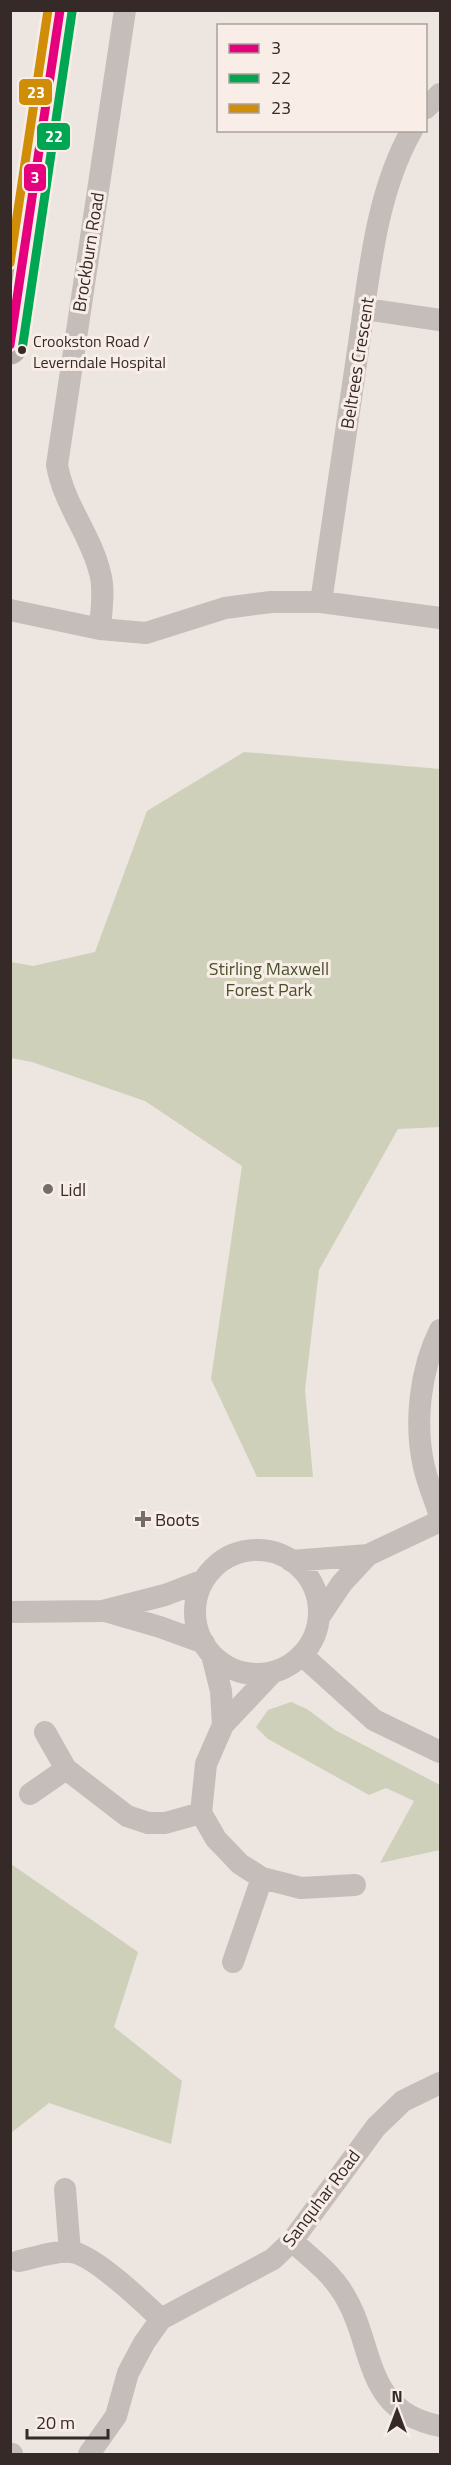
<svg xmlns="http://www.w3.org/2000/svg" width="451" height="2465" font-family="'Titillium Web',sans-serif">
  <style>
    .green { fill: #cfd0ba }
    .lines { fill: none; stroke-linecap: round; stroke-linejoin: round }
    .minor { stroke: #c4bdb9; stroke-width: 22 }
    .primary { stroke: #b4aca8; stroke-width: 33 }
    .bus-1-casing { stroke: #f9eee7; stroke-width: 14 }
    .bus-2-casing { stroke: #f9eee7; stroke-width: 14 }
    .bus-3-casing { stroke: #f9eee7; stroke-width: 14 }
    .bus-1 { stroke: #e5007d; stroke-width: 9 }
    .bus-2 { stroke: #00a651; stroke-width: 9 }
    .bus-3 { stroke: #d08d08; stroke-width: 9 }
    .bus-dot { fill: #352a28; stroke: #f9eee7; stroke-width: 2 }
    .poi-dot { fill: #756b68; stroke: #f9eee7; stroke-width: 2 }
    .labels { text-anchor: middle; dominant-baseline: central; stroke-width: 6; stroke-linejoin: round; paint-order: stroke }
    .bus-label { font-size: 16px; fill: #352a28; stroke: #f9eee7; text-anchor: start }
    .street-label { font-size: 18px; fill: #352a28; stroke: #f9eee7 }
    .park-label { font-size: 18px; fill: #49522c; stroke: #f9eee7 }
    .poi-label { font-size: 18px; fill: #352a28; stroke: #f9eee7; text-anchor: start }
    .line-badge { stroke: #f9eee7; stroke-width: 2 }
    .badge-label { font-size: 16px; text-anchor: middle; font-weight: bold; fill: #fff }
  </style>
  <rect width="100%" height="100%" fill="#ece5e0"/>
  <path class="green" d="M244,752L440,769V1127L398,1129L319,1270L305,1390L313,1477H257L211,1379L242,1166L145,1101L32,1062L11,1058V962L33,966L95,952L147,811Z
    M291,1702L307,1709L335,1730L440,1785V1850L380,1863L414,1801L386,1788L369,1795L268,1739L256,1727L268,1710Z
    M11,1864L138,1952L114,2027L182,2081L171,2144L49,2103L11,2133Z"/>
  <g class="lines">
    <path class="minor" d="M426,108L440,94
      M365,309L440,320
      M321,602C333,518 346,434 358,350C369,277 375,195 412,130
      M10,610L100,629L146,633L225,608L271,602H321L440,618
      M100,629C101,612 105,590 100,573C91,535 64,505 57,465L125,10
      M440,1330C420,1370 414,1423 424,1467C428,1484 435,1500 440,1516
      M195 1612a62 62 0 1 1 124 0a62 62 0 1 1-124 0Z
      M291,1561L368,1555L440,1521
      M105,1611L160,1627L204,1643
      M10,1612L103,1611L165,1595L204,1580
      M319,1617L342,1583L368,1555
      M212,1655L221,1691L223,1725
      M302,1655L374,1720L440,1752
      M272,1673L223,1725L206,1764L201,1813L216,1839L240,1864L262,1878L301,1888L355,1885
      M45,1732L66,1769L127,1816L148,1823H165L201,1813
      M30,1794L66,1769
      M233,1962L262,1878
      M65,2189L70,2252
      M292,2241C310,2257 330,2272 343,2293C376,2345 361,2411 440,2426
      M19,2261C34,2258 56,2250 71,2252C93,2254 144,2303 161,2319
      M10,2454H12
      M89,2454L116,2416L128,2373L144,2343L161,2319L273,2259L292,2241L376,2127L403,2101L440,2083"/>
    <path class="primary" d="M10,348L60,10"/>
    <defs>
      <path id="bus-1" d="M10,345L60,10"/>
      <path id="bus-2" d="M22,350L72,12"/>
      <path id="bus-3" d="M10,263L48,10"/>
    </defs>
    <use href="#bus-1" class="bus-1-casing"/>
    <use href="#bus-2" class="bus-2-casing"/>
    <use href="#bus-3" class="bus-3-casing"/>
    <use href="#bus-1" class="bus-1"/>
    <use href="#bus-2" class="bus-2"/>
    <use href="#bus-3" class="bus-3"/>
  </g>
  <circle class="bus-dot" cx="22" cy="350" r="5"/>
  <g class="poi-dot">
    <circle cx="48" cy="1189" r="6"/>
    <path d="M140 1510h6v6h6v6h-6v6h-6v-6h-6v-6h6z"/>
  </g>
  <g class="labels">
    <g class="bus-label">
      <text x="33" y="341">Crookston Road /<tspan x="33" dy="21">Leverndale Hospital</tspan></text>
    </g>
    <g class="street-label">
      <text transform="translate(88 252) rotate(-81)">Brockburn Road</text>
      <text transform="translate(357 363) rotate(-81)">Beltrees Crescent</text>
      <text transform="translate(321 2198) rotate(-53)">Sanquhar Road</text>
    </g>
    <g class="park-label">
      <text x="269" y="968">Stirling Maxwell<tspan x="269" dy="21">Forest Park</tspan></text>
    </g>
    <g class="poi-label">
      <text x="60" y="1189">Lidl</text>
      <text x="155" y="1519">Boots</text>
    </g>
  </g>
  <g class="line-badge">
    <rect x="18" y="78" width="35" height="28" rx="6" fill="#d08d08"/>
    <rect x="36" y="122" width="35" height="29" rx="6" fill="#00a651"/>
    <rect x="23" y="163" width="24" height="29" rx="6" fill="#e5007d"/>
  </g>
  <g class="badge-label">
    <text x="36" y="98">23</text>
    <text x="54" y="142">22</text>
    <text x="35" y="183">3</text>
  </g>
  <rect width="451" height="2465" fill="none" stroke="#352a28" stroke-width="24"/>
  <rect x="217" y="24" width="210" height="108" fill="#f9eee7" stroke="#aba09b" stroke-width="1.5"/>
  <rect x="229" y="44" width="30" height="9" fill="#e5007d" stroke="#aba09b" stroke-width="1.5"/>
  <text x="271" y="54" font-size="18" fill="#352a28">3</text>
  <rect x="229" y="74" width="30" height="9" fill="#00a651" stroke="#aba09b" stroke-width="1.5"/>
  <text x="271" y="84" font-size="18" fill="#352a28">22</text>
  <rect x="229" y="104" width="30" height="9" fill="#d08d08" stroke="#aba09b" stroke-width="1.5"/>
  <text x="271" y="114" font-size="18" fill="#352a28">23</text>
  <g transform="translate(397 2411)" stroke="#f9eee7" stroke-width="4.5" paint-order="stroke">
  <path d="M0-4.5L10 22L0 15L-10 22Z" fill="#352a28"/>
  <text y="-9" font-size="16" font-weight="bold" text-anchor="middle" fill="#352a28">N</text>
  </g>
  <path d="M27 2429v9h81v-9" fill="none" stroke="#352a28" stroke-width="3"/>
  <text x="36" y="2429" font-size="18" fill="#352a28" stroke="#f9eee7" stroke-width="4.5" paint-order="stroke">20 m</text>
</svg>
